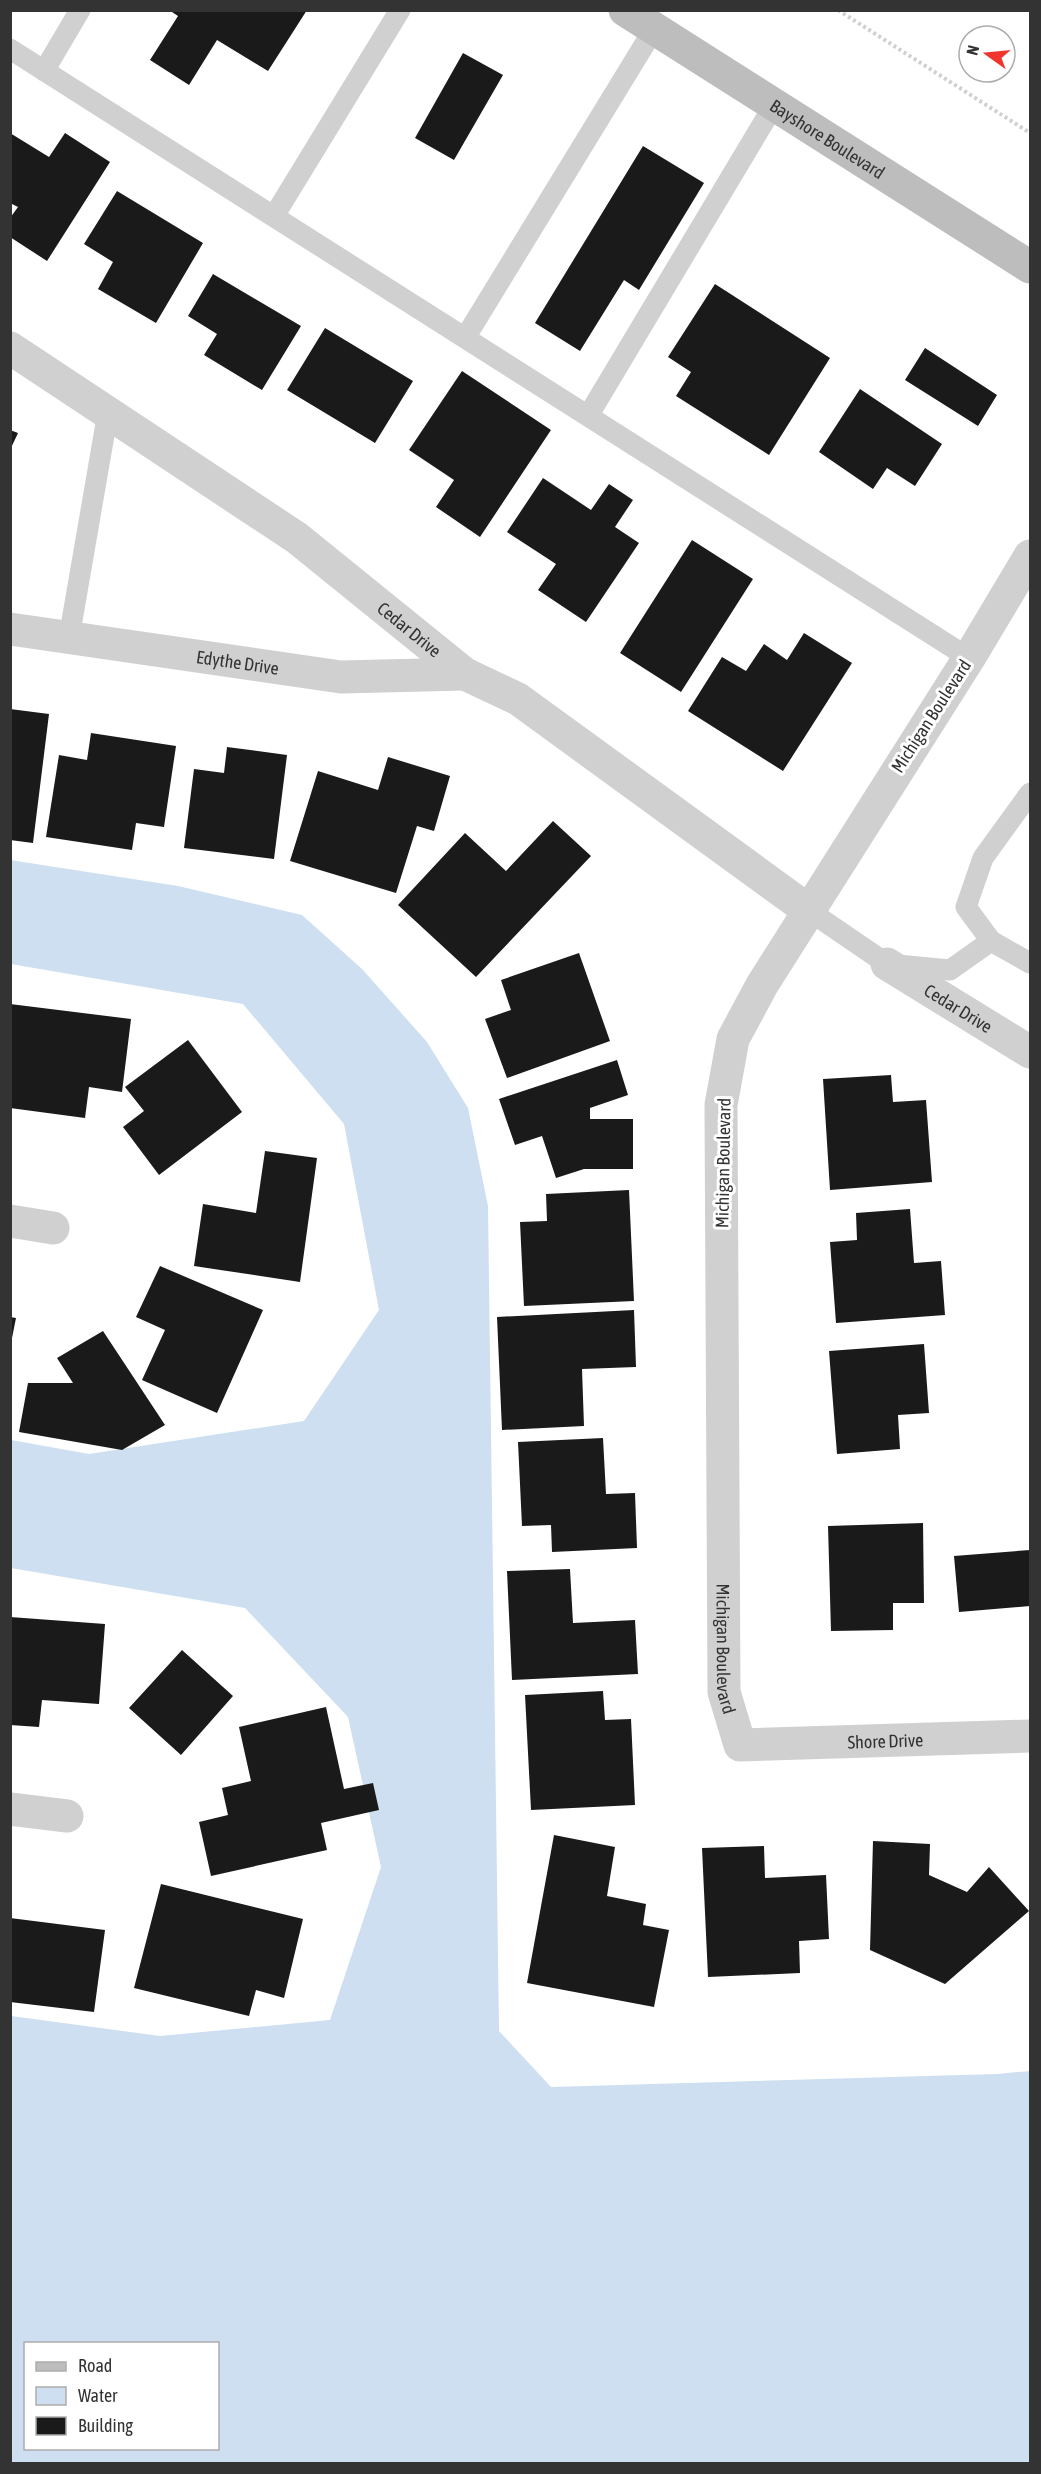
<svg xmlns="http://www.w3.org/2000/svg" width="1041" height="2474" font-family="'Asap Condensed',sans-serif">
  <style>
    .water { fill: #cddff0; fill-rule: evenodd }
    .building { fill: #1a1a1a }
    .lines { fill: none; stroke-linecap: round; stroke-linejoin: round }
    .path { stroke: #d0d0d0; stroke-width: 4; stroke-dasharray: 3 3; stroke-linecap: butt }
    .service { stroke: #d0d0d0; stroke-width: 21 }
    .minor { stroke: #d0d0d0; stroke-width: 33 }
    .secondary { stroke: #bdbdbd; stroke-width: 33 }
    .labels { text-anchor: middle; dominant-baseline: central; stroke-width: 6; stroke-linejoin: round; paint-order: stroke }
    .street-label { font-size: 18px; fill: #333; stroke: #fff }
  </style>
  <rect width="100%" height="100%" fill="#fff"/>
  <path class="water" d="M10,860L178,886L302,915L362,969L427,1042L468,1108L488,1206L499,2031L551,2087L997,2074L1030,2071V2463H11V2016L160,2036L330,2020L381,1867L348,1717L245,1608L11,1568V1440L89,1454L304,1421L379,1310L344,1124L243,1004L11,964ZM26,2344H218V2448H26Z"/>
  <path class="building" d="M169,10H307L268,71L217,40L189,85L150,60L178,16Z
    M463,53L503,75L454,160L415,138Z
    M10,133L49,157L65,133L110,162L47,261L10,237V218L18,207L10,203Z
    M643,146L704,183L639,290L624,280L580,351L535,323Z
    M117,191L203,243L156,323L98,289L113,262L84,244Z
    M213,274L301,326L262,390L204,355L217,334L188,316Z
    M715,284L830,358L769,455L676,396L691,372L668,357Z
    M325,328L413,381L375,443L287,390Z
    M925,348L997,395L978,426L905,380Z
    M462,371L551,430L480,537L436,507L454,480L409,450Z
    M860,389L942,444L915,486L887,468L873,489L819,452Z
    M10,430L18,433L10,450Z
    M543,478L591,510L609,484L633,500L615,527L639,543L586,622L538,590L556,564L507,532Z
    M692,540L753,579L681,692L620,653Z
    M804,633L852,663L783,771L688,711L722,657L746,671L764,644L787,660Z
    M10,709L49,714L33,843L10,840Z
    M91,733L176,746L164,827L136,823L132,850L46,837L59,755L87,760Z
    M227,747L287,755L274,859L184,848L194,769L224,773Z
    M388,757L450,776L434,831L417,826L396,893L290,861L318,771L378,790Z
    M553,821L591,856L476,977L398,905L465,833L506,871Z
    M579,953L610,1041L507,1078L485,1019L511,1010L501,980Z
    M10,1004L131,1019L122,1092L89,1087L85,1118L10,1108Z
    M188,1040L242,1112L159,1175L123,1127L144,1111L125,1087Z
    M617,1060L628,1095L590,1108V1119H633V1169H584L556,1178L542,1136L515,1145L499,1099Z
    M891,1075L893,1102L926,1100L932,1182L830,1190L823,1079Z
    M265,1151L317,1158L300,1282L194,1266L203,1204L256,1213Z
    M629,1190L634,1301L524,1306L520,1222L547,1221L546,1194Z
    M910,1209L914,1263L941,1261L945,1315L836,1323L830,1242L857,1240L856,1213Z
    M160,1266L263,1310L217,1413L142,1380L165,1330L136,1317Z
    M634,1310L636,1367L582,1369L584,1426L502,1430L497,1317Z
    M10,1317L16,1318L12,1338H10Z
    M103,1331L165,1425L122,1450L19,1432L28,1383H73L57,1358Z
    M924,1344L929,1413L898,1415L900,1449L837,1454L829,1351Z
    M603,1438L606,1494L635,1493L637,1548L552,1552L551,1525L522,1526L518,1442Z
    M923,1523L924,1603H893V1630L831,1631L828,1526Z
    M1030,1550V1606L959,1612L954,1556Z
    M570,1569L573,1623L635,1620L638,1674L512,1680L507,1571Z
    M10,1617L105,1624L99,1704L42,1700L39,1727L10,1725Z
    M182,1650L233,1696L181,1755L129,1708Z
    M603,1691L605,1720L631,1719L635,1805L531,1810L525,1695Z
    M326,1707L344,1789L373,1783L379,1810L321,1823L327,1850L211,1876L199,1822L228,1815L222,1788L251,1781L239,1727Z
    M554,1835L615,1847L607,1896L646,1904L643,1925L669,1930L654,2007L527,1983Z
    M873,1841L930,1844L929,1875L967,1892L989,1867L1029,1911L945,1984L870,1950Z
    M764,1846L765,1878L826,1875L829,1939L799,1941L800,1973L708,1977L702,1848Z
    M161,1884L303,1919L284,1998L256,1990L249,2016L134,1988Z
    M10,1918L105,1930L94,2012L10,2002Z"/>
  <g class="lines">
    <path class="path" d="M838,10L1030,133"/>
    <path class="service" d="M10,49L969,658
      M44,71L80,10
      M274,216L400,10
      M465,338L654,29
      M588,416L774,105
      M69,638L108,412
      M1030,793L983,858L966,907L991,941L1030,963
      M808,910L887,964L950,970L991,941"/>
    <g class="minor">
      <path id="s1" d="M10,348L297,538L465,674L518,699L808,910"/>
      <path id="s2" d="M1030,556L969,658L762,985L733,1039L721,1105L724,1692L740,1745L1030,1736"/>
      <path id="s3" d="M10,629L341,677L465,674"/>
      <path id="s4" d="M887,964L1030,1052"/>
      <path d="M10,1221L53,1228"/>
      <path d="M10,1809L67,1816"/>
    </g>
    <path class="secondary" id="s5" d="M625,10L1030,267"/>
  </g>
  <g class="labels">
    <g class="street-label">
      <text stroke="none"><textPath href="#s5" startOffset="240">Bayshore Boulevard</textPath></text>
      <text stroke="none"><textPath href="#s1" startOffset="489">Cedar Drive</textPath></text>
      <text stroke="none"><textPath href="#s3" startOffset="230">Edythe Drive</textPath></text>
      <text transform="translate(931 716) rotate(-57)">Michigan Boulevard</text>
      <text stroke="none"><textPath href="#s4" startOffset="84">Cedar Drive</textPath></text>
      <text transform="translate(723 1163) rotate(-89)">Michigan Boulevard</text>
      <text stroke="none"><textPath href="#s2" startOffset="1178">Michigan Boulevard</textPath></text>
      <text stroke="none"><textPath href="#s2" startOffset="1422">Shore Drive</textPath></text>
    </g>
  </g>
  <rect width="1041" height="2474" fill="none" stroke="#333333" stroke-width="24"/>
  <rect x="24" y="2342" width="195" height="108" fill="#ffffff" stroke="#adadad" stroke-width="1.5"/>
  <rect x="36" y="2362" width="30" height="9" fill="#bdbdbd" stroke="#adadad" stroke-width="1.5"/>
  <text x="78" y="2372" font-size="18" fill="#333333">Road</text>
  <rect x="36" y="2387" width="30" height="18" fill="#cddff0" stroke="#adadad" stroke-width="1.5"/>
  <text x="78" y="2402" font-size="18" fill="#333333">Water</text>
  <rect x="36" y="2417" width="30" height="18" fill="#1a1a1a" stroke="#adadad" stroke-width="1.5"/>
  <text x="78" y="2432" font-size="18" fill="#333333">Building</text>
  <g transform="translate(987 54) rotate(285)"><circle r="28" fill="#ffffff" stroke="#adadad" stroke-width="1.5"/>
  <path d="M0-4.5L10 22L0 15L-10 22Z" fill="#f1352e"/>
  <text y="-9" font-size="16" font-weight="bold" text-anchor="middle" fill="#333333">N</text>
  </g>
</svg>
